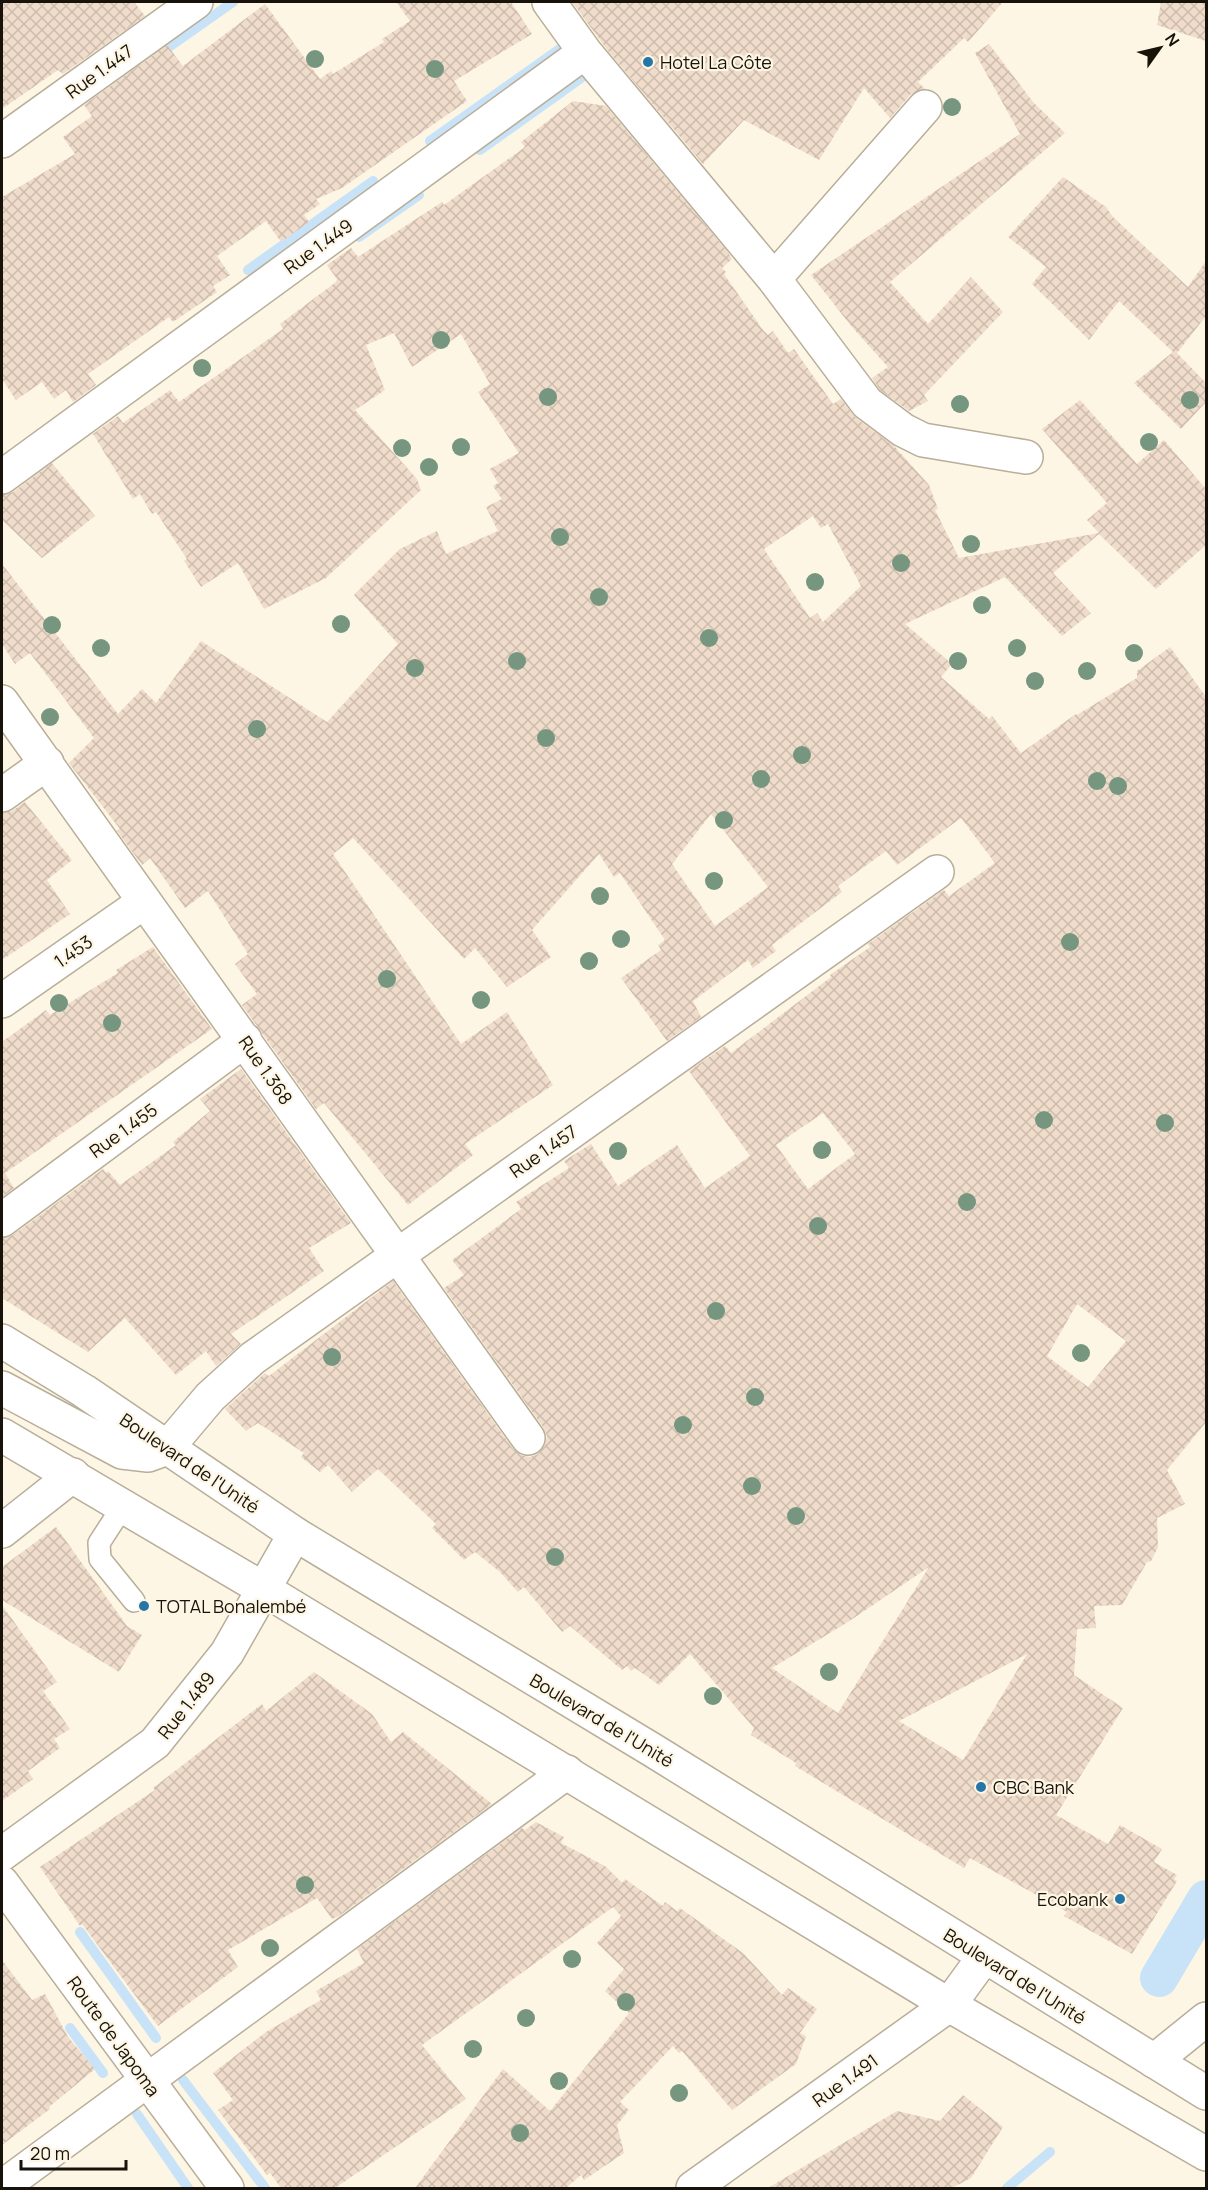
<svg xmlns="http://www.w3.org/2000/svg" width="1208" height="2190" font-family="Manrope,sans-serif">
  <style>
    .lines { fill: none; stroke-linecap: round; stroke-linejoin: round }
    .stream { stroke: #c8e3f7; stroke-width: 10 }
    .canal { stroke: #c8e3f7; stroke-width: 38 }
    .building { fill: url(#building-cross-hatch); fill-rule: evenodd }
    .service-casing { stroke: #b8ae99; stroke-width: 24 }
    .minor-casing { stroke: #b8ae99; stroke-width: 36 }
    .primary-casing { stroke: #b8ae99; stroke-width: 36 }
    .service { stroke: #fff; stroke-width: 21 }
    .minor { stroke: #fff; stroke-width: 33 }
    .primary { stroke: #fff; stroke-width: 33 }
    .tree { fill: #769680 }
    .poi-dot { fill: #2575a6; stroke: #fef6e4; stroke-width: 2 }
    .labels { text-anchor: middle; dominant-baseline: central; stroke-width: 4.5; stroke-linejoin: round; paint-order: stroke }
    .poi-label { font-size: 18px; fill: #17130b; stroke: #fef6e4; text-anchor: start }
    .street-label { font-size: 18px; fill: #17130b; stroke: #fef6e4 }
  </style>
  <defs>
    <pattern id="building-cross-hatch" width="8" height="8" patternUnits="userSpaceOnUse" patternTransform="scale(1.5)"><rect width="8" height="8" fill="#f0dccb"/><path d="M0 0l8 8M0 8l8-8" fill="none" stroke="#cdbcad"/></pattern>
  </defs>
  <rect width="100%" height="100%" fill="#fef6e4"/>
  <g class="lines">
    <path class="stream" d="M159,54L233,2
      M430,141L561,48
      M480,150L591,71
      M359,237L419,195
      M248,270L373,181
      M80,1932L156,2038
      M70,2028L103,2073
      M183,2080L265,2188
      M137,2114L188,2188
      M1007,2188L1050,2152"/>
    <path class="canal" d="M1159,1978L1206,1899"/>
  </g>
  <path class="building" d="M2,2H134L145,16L63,74L58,70L2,109Z
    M396,2H511L532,34L454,81L467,101L342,188L316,199L320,204L304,215L309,222L281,242L266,221L217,256L230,275L213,286L217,292L173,322L169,317L88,374L96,385L73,402L66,390L54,399L42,382L16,400L2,379V197L75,154L63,137L92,116L84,105L167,45L183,66L265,4L320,79L331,71L333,74L384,42L382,39L410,21Z
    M572,2H1003L968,42L964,38L918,82L925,89L911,94L890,118L864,88L819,160L744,120L703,164L609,52Z
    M1161,2H1206V41L1157,25Z
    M989,44L1033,102L1065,133L890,282L928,324L971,277L1003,312L924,395L928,401L909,411L880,390L872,378L888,367L852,327L811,275L1020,134L975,53Z
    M573,101L606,106L727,251L732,259L722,268L726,272L724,274L763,330L768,335L773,331L788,353L794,349L833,404L841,399L856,418L895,447L929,485L938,509L935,510L959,558L1099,533L1087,520L1107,503L1042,429L1080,400L1137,464L1164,440L1206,489V545L1156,589L1099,534L1053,573L1091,613L1062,636L1005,577L905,624L952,664L941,677L989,719L992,716L1021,753L1076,714L1077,715L1137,678V671L1170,647L1206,697V1422L1167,1470L1185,1504L1157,1518L1158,1547L1151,1561L1147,1562L1122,1605L1094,1606L1096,1628L1077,1629L1074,1675L1123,1708L1056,1815L1108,1844L1120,1825L1162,1849L1154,1862L1177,1875L1174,1879L1177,1881L1132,1954L1064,1916L1067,1912L970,1858L964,1868L795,1766L796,1763L751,1735L754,1728L690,1654L659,1685L635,1668L631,1671L627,1666L622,1670L570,1626L562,1632L524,1587L518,1592L500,1572L475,1552L464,1560L432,1528L436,1524L378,1469L352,1492L328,1465L320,1472L301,1457L304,1453L258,1423L246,1431L225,1409L265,1373L269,1376L393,1281L513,1449L521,1455L530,1457L538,1454L545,1445L547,1436L543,1427L444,1288L464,1275L452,1260L521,1209L516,1202L569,1168L564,1161L591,1144L618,1186L677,1145L705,1188L750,1156L689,1071L725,1046L731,1053L831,977L830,975L870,947L868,944L944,890L949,896L995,863L961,818L897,865L886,851L838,886L842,892L772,945L776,951L753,968L748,960L693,1001L701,1017L667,1041L621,978L661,950L658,945L665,940L620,873L614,877L599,854L532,930L551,957L507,987L475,948L464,959L353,838L333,854L461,1044L507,1012L553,1085L465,1144L473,1155L408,1205L324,1103L316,1109L242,1005L257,994L235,964L248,954L208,891L185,908L150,858L142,865L117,831L120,829L69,763L94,738L30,653L15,664L2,644V564L118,714L142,689L156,703L201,641L327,722L398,644L354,595L400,549L437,531L446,554L498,531L486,507L502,499L493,486L498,483L490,469L519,453L478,392L490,384L461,334L412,367L394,333L366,345L385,390L355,410L417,479L421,490L326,578L264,609L238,563L201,587L184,561L187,559L156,512L152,514L140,494L133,499L93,434L118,416L123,423L170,390L179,402L283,329L280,324L336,282L337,279L327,265L351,248L358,257L442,202L444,205L525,147L521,142ZM813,516L821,528L828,524L861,586L823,622L817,613L810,618L764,549ZM711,814L768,887L715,926L672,864ZM823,1113L855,1154L808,1189L776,1145ZM1077,1304L1126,1341L1088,1387L1047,1356ZM929,1567L838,1713L772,1668L848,1622ZM1027,1654L963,1760L899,1721Z
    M1063,177L1106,207L1113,217L1188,287L1206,261V316L1177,353L1206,383V402L1181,429L1134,383L1173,352L1119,301L1089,340L1032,284L1046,267L1008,237Z
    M52,463L95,516L42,558L2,520V495L13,492Z
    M25,802L72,860L47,880L70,914L2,960V813L12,811Z
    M153,947L212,1029L5,1173L14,1188L2,1197V1042L46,1010L50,1015L118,973L116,970Z
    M241,1069L351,1223L309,1248L324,1271L231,1334L241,1344L216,1366L206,1351L176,1375L125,1318L88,1352L2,1298V1238L13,1235L103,1169L106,1173L108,1171L120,1185L176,1145L173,1142L210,1111L200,1099Z
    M56,1527L127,1626L142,1635L119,1672L2,1600V1567Z
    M2,1605L57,1682L43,1691L70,1729L54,1739L60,1748L28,1771L33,1779L2,1801Z
    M314,1672L372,1714L391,1742L403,1732L492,1804L339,1916L332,1919L317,1898L228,1950L238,1967L158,2026L82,1924L80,1926L40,1867L155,1790L153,1788L262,1704L266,1711Z
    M536,1822L564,1837L561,1843L605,1866L622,1883L625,1879L663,1906L665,1902L677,1911L680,1908L743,1953L782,1995L788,1988L817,2009L800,2033L806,2036L796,2064L732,2110L682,2051L679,2053L673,2046L620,2102L629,2110L617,2125L624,2153L584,2180L581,2175L566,2188H415L503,2069L550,2111L629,2013L605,1991L624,1969L597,1943L621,1916L613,1907L422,2045L466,2099L335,2188H281L270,2173L267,2175L218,2110L233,2100L213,2073L266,2032L321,2000L316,1991L364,1963L357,1949L522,1828L525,1830Z
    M2,1960L32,2000L45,1994L68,2037L95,2069L49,2107L50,2109L2,2145Z
    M963,2095L1003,2127L971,2178L952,2188H768L897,2111L940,2121Z"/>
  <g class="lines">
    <defs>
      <path id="service" d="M123,1506L99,1543L100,1559L134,1601"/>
      <path id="minor" d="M585,52L774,279L867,403L903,430L923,440L1026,457
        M2,141L196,2
        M774,279L925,107
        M2,477L585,52L549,2
        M2,702L528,1438
        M2,795L47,763
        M2,1001L144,902
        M2,1220L245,1040
        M167,1448L210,1397L253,1358L937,872
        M2,1531L73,1475
        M2,1854L155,1743L227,1653L295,1534
        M1154,2061L1206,2019
        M2,2187L567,1772
        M693,2188L949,2005L984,1957"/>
      <path id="primary" d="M2,1341L84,1391L295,1534L654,1751L1206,2093
        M2,1388L122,1452L148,1455L167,1448
        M2,1435L265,1590L949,2005L1206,2154
        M2,1883L227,2188"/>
    </defs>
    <use href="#service" class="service-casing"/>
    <use href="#minor" class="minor-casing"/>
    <use href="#primary" class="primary-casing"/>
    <use href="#service" class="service"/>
    <use href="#minor" class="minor"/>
    <use href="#primary" class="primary"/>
  </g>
  <g class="tree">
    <circle cx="315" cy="59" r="9"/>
    <circle cx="435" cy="69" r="9"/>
    <circle cx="952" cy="107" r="9"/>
    <circle cx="441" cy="340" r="9"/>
    <circle cx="202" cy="368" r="9"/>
    <circle cx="548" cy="397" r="9"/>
    <circle cx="1190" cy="400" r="9"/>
    <circle cx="960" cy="404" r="9"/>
    <circle cx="1149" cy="442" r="9"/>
    <circle cx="461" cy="447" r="9"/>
    <circle cx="402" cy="448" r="9"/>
    <circle cx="429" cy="467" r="9"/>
    <circle cx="560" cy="537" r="9"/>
    <circle cx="971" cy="544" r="9"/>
    <circle cx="901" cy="563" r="9"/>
    <circle cx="815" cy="582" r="9"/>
    <circle cx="599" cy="597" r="9"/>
    <circle cx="982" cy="605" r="9"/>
    <circle cx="341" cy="624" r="9"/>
    <circle cx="52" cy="625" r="9"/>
    <circle cx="709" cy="638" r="9"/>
    <circle cx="101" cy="648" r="9"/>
    <circle cx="1017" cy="648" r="9"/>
    <circle cx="1134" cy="653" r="9"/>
    <circle cx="517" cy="661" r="9"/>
    <circle cx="958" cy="661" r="9"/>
    <circle cx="415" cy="668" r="9"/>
    <circle cx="1087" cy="671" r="9"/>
    <circle cx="1035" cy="681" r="9"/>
    <circle cx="50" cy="717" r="9"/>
    <circle cx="257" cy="729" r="9"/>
    <circle cx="546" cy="738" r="9"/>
    <circle cx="802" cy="755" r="9"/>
    <circle cx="761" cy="779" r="9"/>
    <circle cx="1097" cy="781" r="9"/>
    <circle cx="1118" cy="786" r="9"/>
    <circle cx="724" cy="820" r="9"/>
    <circle cx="714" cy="881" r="9"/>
    <circle cx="600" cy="896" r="9"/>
    <circle cx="621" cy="939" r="9"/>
    <circle cx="1070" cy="942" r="9"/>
    <circle cx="589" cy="961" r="9"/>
    <circle cx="387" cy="979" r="9"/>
    <circle cx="481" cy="1000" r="9"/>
    <circle cx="59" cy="1003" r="9"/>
    <circle cx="112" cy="1023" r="9"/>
    <circle cx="1044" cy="1120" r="9"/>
    <circle cx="1165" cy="1123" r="9"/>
    <circle cx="822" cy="1150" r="9"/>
    <circle cx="618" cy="1151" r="9"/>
    <circle cx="967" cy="1202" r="9"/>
    <circle cx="818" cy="1226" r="9"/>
    <circle cx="716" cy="1311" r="9"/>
    <circle cx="1081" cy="1353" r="9"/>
    <circle cx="332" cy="1357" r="9"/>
    <circle cx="755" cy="1397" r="9"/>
    <circle cx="683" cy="1425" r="9"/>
    <circle cx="752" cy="1486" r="9"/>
    <circle cx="796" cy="1516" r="9"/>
    <circle cx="555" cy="1557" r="9"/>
    <circle cx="829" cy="1672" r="9"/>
    <circle cx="713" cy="1696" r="9"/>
    <circle cx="305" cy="1885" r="9"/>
    <circle cx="270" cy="1948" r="9"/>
    <circle cx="572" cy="1959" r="9"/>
    <circle cx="626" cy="2002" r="9"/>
    <circle cx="526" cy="2018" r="9"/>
    <circle cx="473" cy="2049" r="9"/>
    <circle cx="559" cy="2081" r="9"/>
    <circle cx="679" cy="2093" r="9"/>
    <circle cx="520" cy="2133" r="9"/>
  </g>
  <g class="poi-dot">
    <circle cx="648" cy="62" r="6"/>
    <circle cx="144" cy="1606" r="6"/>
    <circle cx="981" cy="1787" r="6"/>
    <circle cx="1120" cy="1899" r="6"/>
  </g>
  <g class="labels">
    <g class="poi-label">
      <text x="660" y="62">Hotel La Côte</text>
      <text x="156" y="1606">TOTAL Bonalembé</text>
      <text x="993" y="1787">CBC Bank</text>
      <text x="1108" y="1899" text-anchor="end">Ecobank</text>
    </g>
    <g class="street-label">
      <text transform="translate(99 71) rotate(-36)">Rue 1.447</text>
      <text transform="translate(318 246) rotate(-36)">Rue 1.449</text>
      <text transform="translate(73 951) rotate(-35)">1.453</text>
      <text transform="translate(266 1070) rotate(55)">Rue 1.368</text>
      <text transform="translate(123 1130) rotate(-36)">Rue 1.455</text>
      <text transform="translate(543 1151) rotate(-35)">Rue 1.457</text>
      <text transform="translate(190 1463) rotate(34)">Boulevard de l'Unité</text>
      <text transform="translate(186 1705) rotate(-52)">Rue 1.489</text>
      <text transform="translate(602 1720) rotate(31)">Boulevard de l'Unité</text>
      <text transform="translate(1015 1976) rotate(32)">Boulevard de l'Unité</text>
      <text transform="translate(114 2036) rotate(54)">Route de Japoma</text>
      <text transform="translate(845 2080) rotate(-36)">Rue 1.491</text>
    </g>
  </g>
  <rect width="1208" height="2190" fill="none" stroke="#17130b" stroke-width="6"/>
  <g transform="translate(1160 48) rotate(56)" stroke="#fef6e4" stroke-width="4.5" paint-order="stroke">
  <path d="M0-4.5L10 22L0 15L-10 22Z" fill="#17130b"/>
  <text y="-9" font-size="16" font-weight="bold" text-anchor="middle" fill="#17130b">N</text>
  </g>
  <path d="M21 2160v9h105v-9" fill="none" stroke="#17130b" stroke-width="3"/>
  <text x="30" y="2160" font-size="18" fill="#17130b" stroke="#fef6e4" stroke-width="4.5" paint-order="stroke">20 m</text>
</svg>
